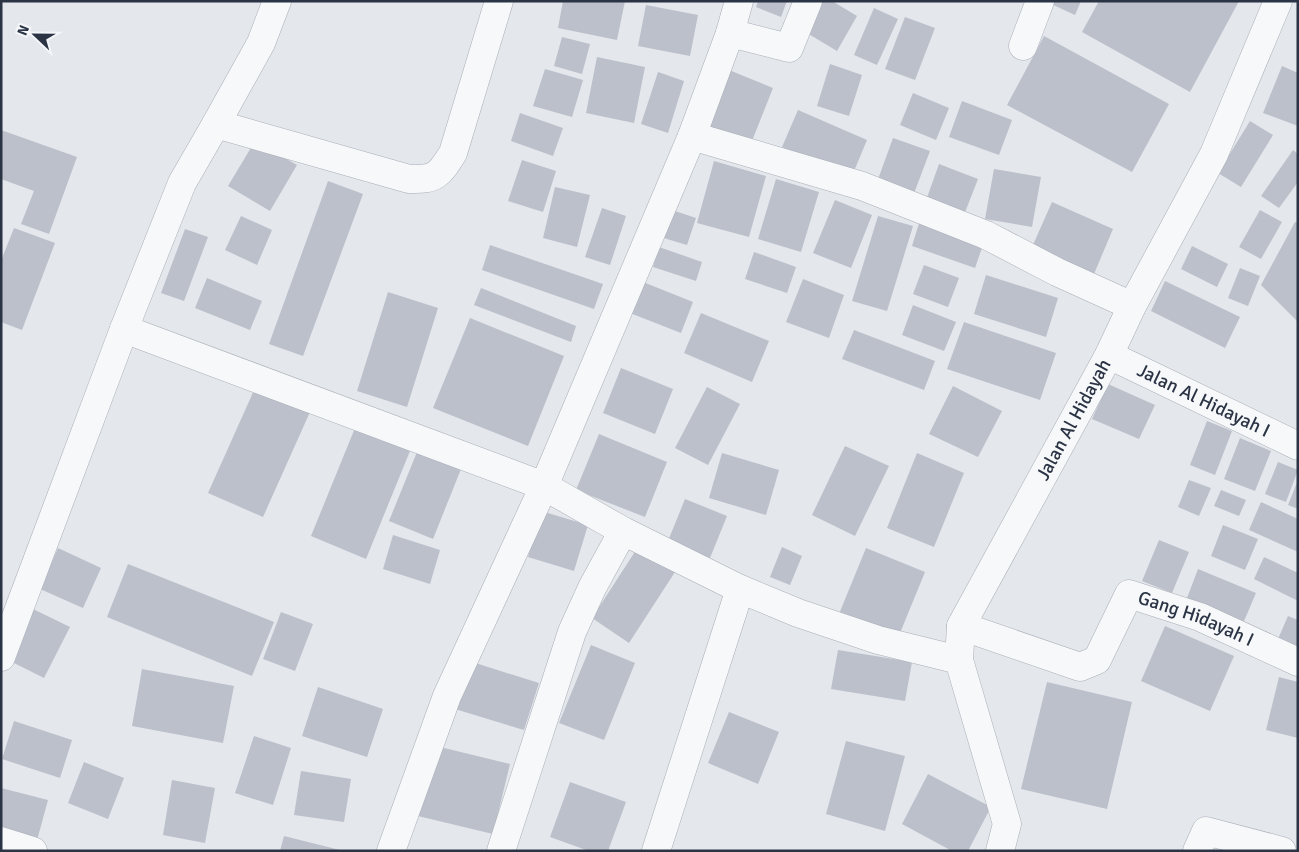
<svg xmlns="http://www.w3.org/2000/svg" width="1299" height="852" font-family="Signika,sans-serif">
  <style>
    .building { fill: #bbc0ca }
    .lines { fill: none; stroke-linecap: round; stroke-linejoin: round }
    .minor-casing { stroke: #a9aeb7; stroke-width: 29 }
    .minor { stroke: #f7f8fa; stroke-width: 28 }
    .labels { text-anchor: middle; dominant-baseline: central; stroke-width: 4.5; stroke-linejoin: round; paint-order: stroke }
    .street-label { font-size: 19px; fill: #2b3445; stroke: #f4f6f9 }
  </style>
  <rect width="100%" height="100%" fill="#e4e7ec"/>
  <path class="building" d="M563,1H625L617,40L558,28Z
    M758,1H787L781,17L756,7Z
    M819,1H832L857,16L837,51L802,30Z
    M1050,1H1081L1075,15L1049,3Z
    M1099,1H1239L1190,92L1082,32Z
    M646,5L698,15L690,56L638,46Z
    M874,8L898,19L877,65L854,55Z
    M905,17L935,28L915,80L885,69Z
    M1044,36L1169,104L1132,172L1007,105Z
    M562,37L590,44L582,74L554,66Z
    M597,57L645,67L634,123L586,113Z
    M830,64L862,75L849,116L817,106Z
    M1282,66L1298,73V126L1263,113Z
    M545,69L583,80L572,117L533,106Z
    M729,70L773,88L750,146L705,128Z
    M658,72L684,81L668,133L641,124Z
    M913,93L949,108L936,140L900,125Z
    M962,101L1012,120L999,155L949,137Z
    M798,110L867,140L852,176L782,147Z
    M520,113L563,128L553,156L511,141Z
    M1250,121L1273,135L1241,187L1218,173Z
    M1,130L77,157L49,234L21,224L34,191L1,179Z
    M893,138L930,151L913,196L877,182Z
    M255,141L297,165L270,211L228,186Z
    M1293,150L1298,154V182L1279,208L1261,196Z
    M522,160L556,171L543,212L508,201Z
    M714,161L766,176L749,237L697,223Z
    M939,164L978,179L962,220L924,206Z
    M994,169L1041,177L1032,227L985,219Z
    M776,179L819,192L801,252L758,239Z
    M328,181L363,194L303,356L269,344Z
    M555,187L590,195L577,247L543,238Z
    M835,200L872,215L851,268L813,253Z
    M1052,202L1113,229L1091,281L1029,254Z
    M602,208L626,216L610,265L585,257Z
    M666,208L696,218L687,245L657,236Z
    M1260,210L1282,222L1261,259L1239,247Z
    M241,216L272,230L257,265L225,250Z
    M878,216L913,226L887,311L852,301Z
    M921,217L985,239L975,268L912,246Z
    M1295,222L1298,223V322L1261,285Z
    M14,228L55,243L22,330L1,322V261Z
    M185,229L208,237L184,301L161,293Z
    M490,245L603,284L594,309L482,270Z
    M1192,246L1228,264L1217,287L1181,269Z
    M659,247L702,262L696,281L653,267Z
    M754,252L796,267L787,293L745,279Z
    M924,265L959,278L948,307L913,294Z
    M1240,268L1260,276L1248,306L1228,298Z
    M986,275L1058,298L1046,337L974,314Z
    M207,278L262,301L250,330L195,308Z
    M803,279L844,295L829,338L786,322Z
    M1165,281L1240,317L1225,348L1151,311Z
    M643,282L693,302L681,333L630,313Z
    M481,288L576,326L571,342L474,305Z
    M388,292L438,308L407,407L357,391Z
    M913,305L956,322L944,351L902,335Z
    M701,313L769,341L752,382L684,353Z
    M470,318L564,356L528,446L433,408Z
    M964,322L1056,353L1040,400L947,369Z
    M854,330L935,361L924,390L842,359Z
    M621,368L673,389L655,434L603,413Z
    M1108,384L1155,405L1139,439L1092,419Z
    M953,386L1002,411L978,457L929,434Z
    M707,387L740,404L708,465L675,448Z
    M255,388L310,412L263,517L208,493Z
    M1207,421L1232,431L1215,475L1190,465Z
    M355,428L410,451L366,559L311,536Z
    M599,434L667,462L645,517L576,490Z
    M1240,438L1271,451L1255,491L1224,479Z
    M845,446L889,466L855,536L812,515Z
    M417,452L461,469L433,539L389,521Z
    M722,453L779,470L766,515L709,498Z
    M917,453L964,473L934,547L887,528Z
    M1278,462L1298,470L1286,502L1265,494Z
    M1189,480L1211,488L1199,516L1178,507Z
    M1298,480V509L1288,505Z
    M1221,490L1246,500L1239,516L1214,506Z
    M685,499L727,516L710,558L668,541Z
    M1261,502L1298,519V552L1249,530Z
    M541,511L588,525L574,571L528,557Z
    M1223,525L1258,539L1245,570L1211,556Z
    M393,535L440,550L430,584L383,569Z
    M1159,540L1189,552L1172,593L1142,581Z
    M638,547L675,572L629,643L592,618Z
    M782,547L802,556L790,585L770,577Z
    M58,548L101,568L83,608L40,589Z
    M866,548L925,572L898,638L839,614Z
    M1264,557L1298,573V601L1254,579Z
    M128,564L274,622L252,676L107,617Z
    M1198,569L1256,593L1244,621L1187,598Z
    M33,609L70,627L44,678L8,660Z
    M281,612L313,624L295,671L263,659Z
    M1288,616L1298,620V649L1278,639Z
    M1165,626L1234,656L1210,711L1141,681Z
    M591,645L635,663L604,740L559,723Z
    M838,650L912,662L905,701L831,689Z
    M469,661L539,683L524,730L455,709Z
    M142,669L234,686L223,743L132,726Z
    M1279,677L1298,682V738L1266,730Z
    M1047,682L1132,702L1107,809L1021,789Z
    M318,687L383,709L367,757L302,736Z
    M729,712L779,732L758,784L708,763Z
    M14,721L72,740L60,778L2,759Z
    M254,736L291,748L273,805L235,793Z
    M846,741L905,756L885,831L826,814Z
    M436,746L510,764L493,834L418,816Z
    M84,762L124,778L108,819L68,803Z
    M301,771L351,779L344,822L294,815Z
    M928,774L991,807L968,851H952L902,824Z
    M172,780L215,788L205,843L163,835Z
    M570,782L626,802L608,851H589L550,837Z
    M1,788L48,800L36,844L1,835Z
    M284,836L340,850V851H280Z"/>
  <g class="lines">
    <defs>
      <g id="minor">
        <path d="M730,33L789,48L808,1"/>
        <path d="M1023,46L1040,1"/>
        <path d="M216,124L409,179C436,180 439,175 453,153L499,1"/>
        <path d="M692,136L862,186L986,235L1057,272L1132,306"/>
        <path d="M124,329L544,486L623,531L740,589L798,613L878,640L959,660"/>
        <path id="s1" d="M1109,355L1298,446"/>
        <path id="s2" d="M961,626L1080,667L1097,660L1129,594L1200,617L1298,662"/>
        <path d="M1,657L124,329L182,183L216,124L261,43L277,1"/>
        <path d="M1,841L33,851"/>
        <path d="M391,851L447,696L544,486L692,136L730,33L739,1"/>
        <path d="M501,851L572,632L592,588L623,531"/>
        <path d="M656,851L740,589"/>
        <path id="s3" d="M1000,851L1007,824L959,660L961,626L1109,355L1132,306L1214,154L1278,1"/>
        <path d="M1197,851L1206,831L1282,851"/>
      </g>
    </defs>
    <use href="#minor" class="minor-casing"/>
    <use href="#minor" class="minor"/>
  </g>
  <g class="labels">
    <g class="street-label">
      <text stroke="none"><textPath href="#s1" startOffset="105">Jalan Al Hidayah I</textPath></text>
      <text stroke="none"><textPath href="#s3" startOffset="468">Jalan Al Hidayah</textPath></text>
      <text stroke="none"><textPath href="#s2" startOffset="289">Gang Hidayah I</textPath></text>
    </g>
  </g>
  <rect width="1299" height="852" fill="none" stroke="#2b3445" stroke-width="5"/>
  <g transform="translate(35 35) rotate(292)" stroke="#f4f6f9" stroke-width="4" paint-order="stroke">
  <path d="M0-4L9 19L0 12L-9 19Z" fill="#2b3445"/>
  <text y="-8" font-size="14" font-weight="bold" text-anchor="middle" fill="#2b3445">N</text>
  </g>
</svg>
